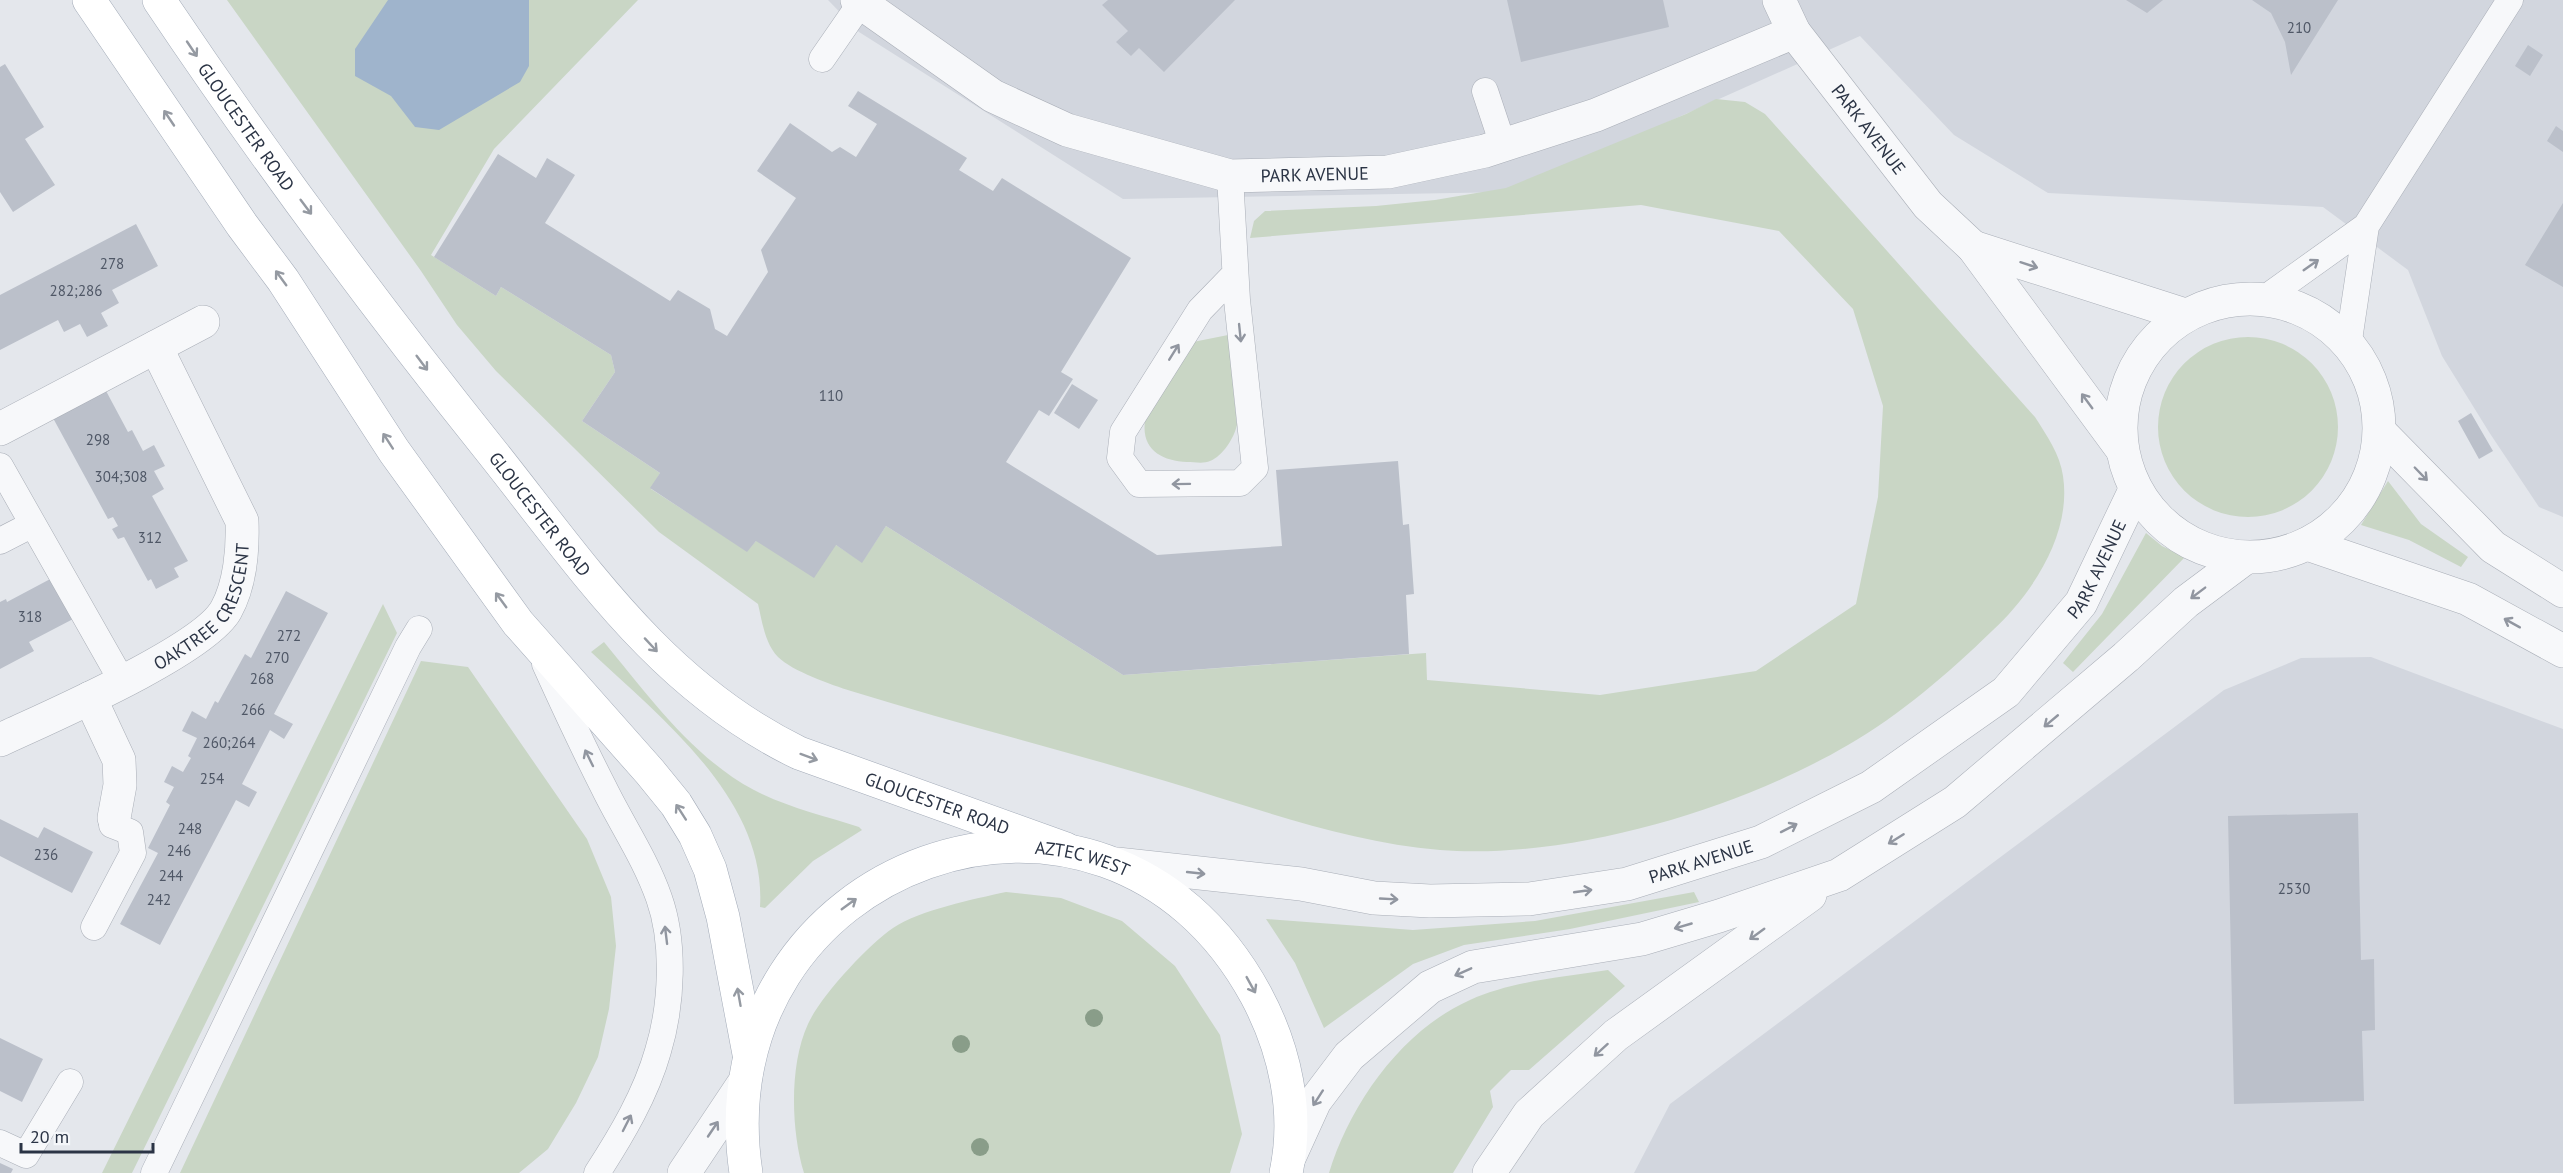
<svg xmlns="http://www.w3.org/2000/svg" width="2563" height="1173" font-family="'PT Sans',sans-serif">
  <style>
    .built { fill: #d2d6de }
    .green { fill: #c9d6c5 }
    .water { fill: #9fb4cc }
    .building { fill: #bbc0ca }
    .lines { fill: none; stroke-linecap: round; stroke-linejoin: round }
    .service-casing { stroke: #a9aeb7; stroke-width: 27 }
    .minor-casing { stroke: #a9aeb7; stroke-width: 34 }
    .tertiary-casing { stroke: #a9aeb7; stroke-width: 34 }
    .primary-casing { stroke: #a3abb8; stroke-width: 34 }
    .service { stroke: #f7f8fa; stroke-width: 26 }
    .minor { stroke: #f7f8fa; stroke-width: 33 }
    .tertiary { stroke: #f7f8fa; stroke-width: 33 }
    .primary { stroke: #fff; stroke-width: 33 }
    .tree { fill: #899d89 }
    .oneway { stroke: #959aa2 }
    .oneway2 { stroke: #9196a0 }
    .labels { text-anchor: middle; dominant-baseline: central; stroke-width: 4.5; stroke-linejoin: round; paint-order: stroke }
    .number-label { font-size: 15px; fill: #4f5766 }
    .street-label { font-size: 18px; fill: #2b3445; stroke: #f4f6f9 }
  </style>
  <rect width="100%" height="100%" fill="#e4e7ec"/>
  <path class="built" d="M828,0H2563V517L2539,507L2489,432L2442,356L2408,270L2323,207L2048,193L1954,135L1860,36L1511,192L1123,199L859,32Z
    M2371,657L2563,729V1173H1634L1670,1104L2224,690L2301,658Z"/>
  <path class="green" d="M227,0H638L494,149L431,255L496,296L501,287L611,355L615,372L582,421L660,473L651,489L747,551L756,541L836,545L862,562L886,526L1123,675L1426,653L1427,680L1600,695L1756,671L1856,604L1878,497L1883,406L1853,309L1779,231L1641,205L1250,238L1254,221L1265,211L1376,206L1435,200L1506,188L1686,114L1716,99L1745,102L1765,114L2035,417C2047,436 2060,454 2063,476C2072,534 2032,594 1992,631C1949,673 1900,715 1848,745C1737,810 1569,860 1440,850C1345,842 1253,807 1162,780C1059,749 954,723 851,691C832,685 792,671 778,657C765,644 762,621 758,604L659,532L496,371L457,325L421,271Z
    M1228,335L1237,425C1234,438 1223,456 1210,461C1204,464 1194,462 1187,462C1162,461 1141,450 1145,421C1147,407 1184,357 1193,342Z
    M2158 427a90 90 0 1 1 180 0a90 90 0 1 1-180 0Z
    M2388,481L2421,524L2468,557L2461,567L2409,540L2361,525Z
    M2146,533L2162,546L2185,557L2073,672L2063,663L2102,614Z
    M383,604L397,633L132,1173H102Z
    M604,642C647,694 693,758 754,790C786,807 825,816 859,827L862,830L813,861L765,908L760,907C767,800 661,718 591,652Z
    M421,661L468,667L587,839L611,897L616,946L609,1009L598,1057L576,1103L548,1149L519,1173H180Z
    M1006,892L1061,898L1122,921L1175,966L1220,1035L1242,1134L1230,1173H804C791,1131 789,1065 808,1024C820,997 868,945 893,928C920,910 974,899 1006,892Z
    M1694,892L1699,902L1570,929L1464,945L1413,964L1324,1028L1295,963L1266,919L1413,930L1535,921Z
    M1608,970L1625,986L1529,1070H1511L1490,1091L1493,1107L1453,1173H1329C1350,1104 1402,1030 1470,1000C1512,981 1563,977 1608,970Z"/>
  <path class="water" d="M388,0H529V66L520,82L439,130L415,127L391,96L355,76V49Z"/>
  <path class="building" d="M1108,0H1235L1164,72L1139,48L1131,56L1116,42L1128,31L1102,5Z
    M1507,0H1663L1669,27L1521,62Z
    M2126,0H2163L2147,13Z
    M2252,0H2338L2291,75L2285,42L2271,13Z
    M2528,45L2543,55L2530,76L2515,66Z
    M5,64L44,127L25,139L55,185L13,212L0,192V67Z
    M858,91L967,158L959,170L993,191L1002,178L1131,258L1061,372L1073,379L1049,416L1039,410L1006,462L1157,555L1282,546L1276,470L1398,461L1403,525L1409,524L1414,594L1406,595L1409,654L1123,675L886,526L862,563L836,545L814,578L756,541L747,552L650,488L660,473L582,421L615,372L611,355L501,287L496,296L434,257L498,154L536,178L547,158L575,175L545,223L670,301L678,290L710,309L715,329L727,336L768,272L761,250L796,198L757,171L790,123L832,152L840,147L856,157L877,124L848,106Z
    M2556,126L2563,131V152L2547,141Z
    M2563,203V287L2525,265Z
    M136,224L158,266L112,290L119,303L101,313L108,326L87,337L80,324L64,332L58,320L0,350V295Z
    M1072,384L1098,400L1079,429L1054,413Z
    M105,389L128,432L132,430L143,451L154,445L165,466L154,471L164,489L152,496L188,561L174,568L179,577L156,589L151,579L148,581L124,537L118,539L112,529L118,526L113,517L108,519L53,418Z
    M2471,413L2493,451L2479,459L2458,421Z
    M54,577L75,618L29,642L34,651L0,669V602L6,599L7,602Z
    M286,591L328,613L274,714L293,724L284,739L270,730L242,784L257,792L249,807L236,800L160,945L120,924L158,853L148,848L170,805L166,802L174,787L164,782L172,766L183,772L191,758L188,756L197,738L182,731L192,711L206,719L215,701L218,703L245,654L251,658Z
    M2358,813L2361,960L2374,959L2375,1030L2362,1031L2364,1101L2234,1104L2228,816Z
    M0,819L38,838L44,827L93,852L72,893L0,856Z
    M0,1038L43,1059L22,1102L0,1091Z
    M0,1163L13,1169L11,1173H0Z"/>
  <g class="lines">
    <defs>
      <path id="service" d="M822,59L860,4
        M1485,91L1503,145
        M1230,176L1237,300L1255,468L1240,483L1139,484L1120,458L1123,432L1200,310L1235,274
        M2264,299L2366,226L2510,0
        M2349,340L2366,226
        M0,466L122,681
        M0,541L33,524
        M545,664C564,706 583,747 604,788C622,825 645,858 659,898C675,943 672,1005 658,1051C646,1094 621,1136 597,1173
        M94,927L133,853L130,832L112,825L114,818
        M0,1143L26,1155L70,1082
        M154,1173L408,647L419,629"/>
      <g id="minor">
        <path id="s1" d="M857,0L993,96L1067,130L1230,176L1388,172L1485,151L1596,115L1794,32"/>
        <path d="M0,429L203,322"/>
        <path d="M90,698L119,760L120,785L114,818"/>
        <path id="s2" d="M0,740C47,718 203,651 226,610C240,585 243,549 242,521L156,347"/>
      </g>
      <g id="tertiary">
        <path id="s3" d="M1779,0L1794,32L1928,205L1973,247L2121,448"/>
        <path d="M1973,247L2185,315"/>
        <circle cx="2250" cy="428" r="129"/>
        <path d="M2380,432L2493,547L2563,591"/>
        <path d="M2307,544L2468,599L2563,651"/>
        <path id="s4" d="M1117,864L1301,884L1374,898L1430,901L1529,899L1627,884L1761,842L1871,787L2006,692L2081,603L2135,490"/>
        <path d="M1289,1158L1315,1101L1349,1056L1430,987L1473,967L1642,939L1719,916L1839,875L1955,802L2126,657L2186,602L2245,558"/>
        <path d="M684,1173L742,1086"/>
        <path d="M1489,1173L1529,1114L1616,1035L1810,895"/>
      </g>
      <g id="primary">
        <path d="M89,0L242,225L283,280L394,451L518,623L650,772L676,804L695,835L710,869L723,917L749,1054"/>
        <path id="s5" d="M159,0C263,155 375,306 491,451C584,568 661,686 799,753L1066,849"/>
        <path id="s6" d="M746,1173C699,862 1104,715 1256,995C1285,1049 1299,1112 1286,1173"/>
      </g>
    </defs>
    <use href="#service" class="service-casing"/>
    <use href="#minor" class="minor-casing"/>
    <use href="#tertiary" class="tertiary-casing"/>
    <use href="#primary" class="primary-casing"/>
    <use href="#service" class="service"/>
    <use href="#minor" class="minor"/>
    <use href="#tertiary" class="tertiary"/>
    <use href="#primary" class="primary"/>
  </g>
  <g class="tree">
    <circle cx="1094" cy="1018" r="9"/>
    <circle cx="961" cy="1044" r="9"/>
    <circle cx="980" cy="1147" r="9"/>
  </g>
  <defs><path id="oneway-shaft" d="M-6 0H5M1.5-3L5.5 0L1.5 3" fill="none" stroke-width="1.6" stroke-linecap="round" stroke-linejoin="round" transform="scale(1.5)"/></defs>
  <g class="oneway">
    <use href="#oneway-shaft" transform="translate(192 49) rotate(56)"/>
    <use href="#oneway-shaft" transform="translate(169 118) rotate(-124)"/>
    <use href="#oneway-shaft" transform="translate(306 207) rotate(53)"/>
    <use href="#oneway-shaft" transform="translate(281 278) rotate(-126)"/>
    <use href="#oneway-shaft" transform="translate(422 363) rotate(53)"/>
    <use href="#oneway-shaft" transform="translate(388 441) rotate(-123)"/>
    <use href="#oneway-shaft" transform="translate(501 600) rotate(-126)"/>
    <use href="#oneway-shaft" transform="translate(651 645) rotate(47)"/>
    <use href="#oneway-shaft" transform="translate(809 757) rotate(20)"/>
    <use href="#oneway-shaft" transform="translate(681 812) rotate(-123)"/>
    <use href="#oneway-shaft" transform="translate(849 904) rotate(-36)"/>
    <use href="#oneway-shaft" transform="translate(1251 985) rotate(61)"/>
    <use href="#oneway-shaft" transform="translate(739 997) rotate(-100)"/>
  </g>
  <g class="oneway2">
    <use href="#oneway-shaft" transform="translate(2029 265) rotate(18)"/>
    <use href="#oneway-shaft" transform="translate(2311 265) rotate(-35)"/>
    <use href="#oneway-shaft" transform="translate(1240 333) rotate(84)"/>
    <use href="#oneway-shaft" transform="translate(1174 352) rotate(-58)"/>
    <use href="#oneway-shaft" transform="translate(2087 401) rotate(-126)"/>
    <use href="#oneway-shaft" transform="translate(2421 474) rotate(46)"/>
    <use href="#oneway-shaft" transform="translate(1181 484) rotate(179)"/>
    <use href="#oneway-shaft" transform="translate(2198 593) rotate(143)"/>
    <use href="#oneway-shaft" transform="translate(2512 623) rotate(-151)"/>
    <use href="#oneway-shaft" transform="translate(2051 721) rotate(140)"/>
    <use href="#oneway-shaft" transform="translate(589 758) rotate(-116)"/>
    <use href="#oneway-shaft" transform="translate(1789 828) rotate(-27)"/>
    <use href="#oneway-shaft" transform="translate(1896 839) rotate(148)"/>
    <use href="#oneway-shaft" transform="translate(1196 873) rotate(6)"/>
    <use href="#oneway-shaft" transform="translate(1583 891) rotate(-8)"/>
    <use href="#oneway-shaft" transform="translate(1389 899) rotate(3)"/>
    <use href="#oneway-shaft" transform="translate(1683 926) rotate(164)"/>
    <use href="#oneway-shaft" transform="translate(1757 934) rotate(144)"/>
    <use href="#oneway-shaft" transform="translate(666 935) rotate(-97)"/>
    <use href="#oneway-shaft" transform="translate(1463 972) rotate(156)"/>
    <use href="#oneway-shaft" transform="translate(1601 1050) rotate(138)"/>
    <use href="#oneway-shaft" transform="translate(1318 1098) rotate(123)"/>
    <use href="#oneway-shaft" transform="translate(627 1123) rotate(-63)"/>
    <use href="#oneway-shaft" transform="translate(713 1129) rotate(-56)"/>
  </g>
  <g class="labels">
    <g class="number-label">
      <text x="2299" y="27">210</text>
      <text x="112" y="263">278</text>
      <text x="76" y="290">282;286</text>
      <text x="831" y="395">110</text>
      <text x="98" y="439">298</text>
      <text x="121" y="476">304;308</text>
      <text x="150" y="537">312</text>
      <text x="30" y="616">318</text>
      <text x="289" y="635">272</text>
      <text x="277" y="657">270</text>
      <text x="262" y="678">268</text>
      <text x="253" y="709">266</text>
      <text x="229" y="742">260;264</text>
      <text x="212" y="778">254</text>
      <text x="190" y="828">248</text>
      <text x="179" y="850">246</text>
      <text x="46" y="854">236</text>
      <text x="171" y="875">244</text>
      <text x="2294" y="888">2530</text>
      <text x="159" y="899">242</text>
    </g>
    <g class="street-label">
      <text stroke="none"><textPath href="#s5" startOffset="154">GLOUCESTER ROAD</textPath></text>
      <text stroke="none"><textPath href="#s3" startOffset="158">PARK AVENUE</textPath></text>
      <text stroke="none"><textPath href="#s1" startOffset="502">PARK AVENUE</textPath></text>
      <text stroke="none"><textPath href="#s5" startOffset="640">GLOUCESTER ROAD</textPath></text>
      <text stroke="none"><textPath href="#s4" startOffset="1096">PARK AVENUE</textPath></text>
      <text stroke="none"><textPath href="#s2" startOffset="252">OAKTREE CRESCENT</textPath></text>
      <text stroke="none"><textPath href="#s5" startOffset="1143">GLOUCESTER ROAD</textPath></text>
      <text stroke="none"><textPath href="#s4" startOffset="591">PARK AVENUE</textPath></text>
      <text stroke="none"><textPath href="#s6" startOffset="550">AZTEC WEST</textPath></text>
    </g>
  </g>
  <path d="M21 1143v9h132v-9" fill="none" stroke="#2b3445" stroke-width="3"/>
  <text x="30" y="1143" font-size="18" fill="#2b3445" stroke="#f4f6f9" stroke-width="4.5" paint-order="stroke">20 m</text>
</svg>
